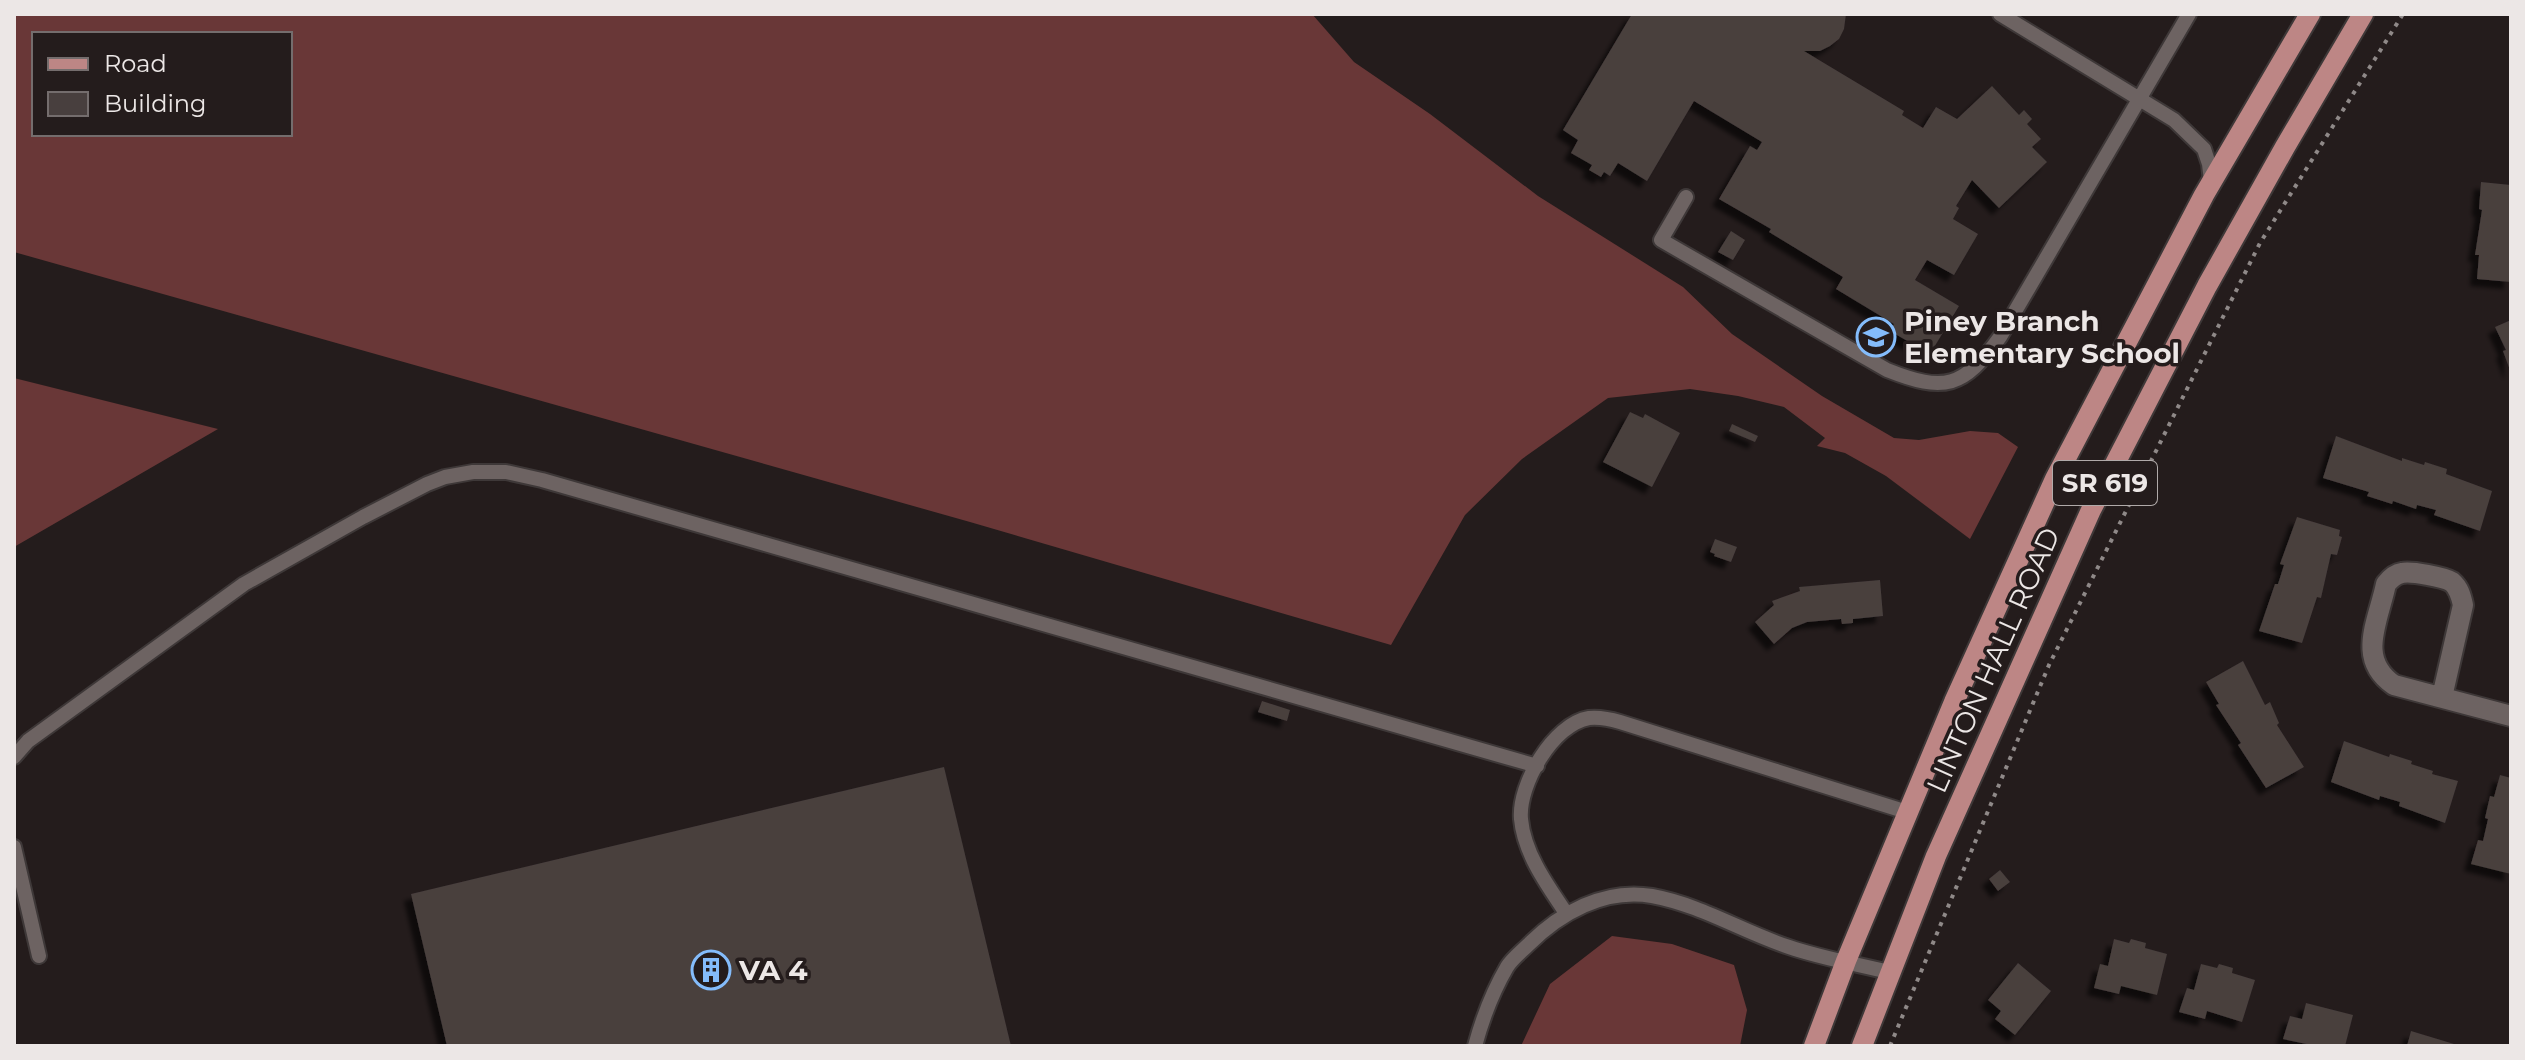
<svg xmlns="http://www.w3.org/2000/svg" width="2525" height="1060" font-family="Montserrat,sans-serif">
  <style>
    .forest { fill: #693737; fill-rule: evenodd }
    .building { fill: #483f3e; filter: url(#shadow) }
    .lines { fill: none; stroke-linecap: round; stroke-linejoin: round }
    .service-casing { stroke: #3e3838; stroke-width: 18 }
    .minor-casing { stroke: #3e3838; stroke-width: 24 }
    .primary-casing { stroke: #3e3838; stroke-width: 24 }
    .path { stroke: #8f8988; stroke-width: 4; stroke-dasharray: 4 6; stroke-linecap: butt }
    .service { stroke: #6d6362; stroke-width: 14 }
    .minor { stroke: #6d6362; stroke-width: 20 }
    .primary { stroke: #bd8685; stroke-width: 20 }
    .labels { text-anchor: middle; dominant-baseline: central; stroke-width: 7; stroke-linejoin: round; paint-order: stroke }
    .shield { fill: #241c1c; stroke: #b0aaa9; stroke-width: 2 }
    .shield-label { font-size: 26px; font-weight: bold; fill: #ece7e6 }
    .poi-label { font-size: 28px; font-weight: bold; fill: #ece7e6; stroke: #241c1c; text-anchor: start }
    .street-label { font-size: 28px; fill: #ece7e6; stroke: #241c1c }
  </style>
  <defs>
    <filter id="shadow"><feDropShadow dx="-7" dy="7" stdDeviation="2" flood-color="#0009"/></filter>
  </defs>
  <rect width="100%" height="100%" fill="#241c1c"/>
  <path class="forest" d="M14,14H1312L1354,62L1430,114L1538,196L1683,287L1732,334L1822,396L1894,438L1919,440L1970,431L1998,433L2018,447L1970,539L1886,476L1845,453L1817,446L1825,438L1784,407L1738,396L1690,389L1608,398L1522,459L1465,515L1391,645L970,522L14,252ZM34,34H290V134H34Z
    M14,378L218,429L14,547Z
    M1612,936L1672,944L1734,965L1747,1010L1740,1046H1521L1550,984Z"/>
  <path class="building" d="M1632,14H1846L1844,29L1839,39L1830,46L1820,51H1804L1904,111L1902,115L1923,128L1936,107L1957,119L1992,86L2019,115L2024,110L2032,119L2027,124L2041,139L2032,147L2047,162L1999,208L1972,180L1956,206L1959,208L1953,219L1978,234L1954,275L1927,260L1915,280L1959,306L1930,354L1890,331L1894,324L1836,289L1843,277L1769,232L1771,229L1719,199L1750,146L1757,150L1762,142L1694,101L1647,181L1618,163L1610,176L1604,172L1601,177L1589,170L1592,165L1571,153L1578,140L1563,130Z
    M2481,182L2511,185V282L2477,279L2479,255H2475L2482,210L2479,209Z
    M1731,231L1745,240L1733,260L1718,252Z
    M2511,320V373L2503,351L2506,350L2495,327Z
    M1630,412L1643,418L1645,414L1680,433L1652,487L1603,462Z
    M1732,424L1758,436L1755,442L1729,431Z
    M2336,436L2402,461V458L2424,465L2425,462L2447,469L2446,474L2492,491L2480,531L2434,515L2436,510L2417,505L2416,509L2393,501L2392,504L2367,496L2369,492L2323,478Z
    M2297,517L2340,530L2339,536L2342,537L2337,555L2331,554L2321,598L2317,597L2302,643L2259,631L2275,584H2278L2284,565L2280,564Z
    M1715,539L1737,547L1731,562L1714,556L1715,554L1710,552Z
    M1880,580L1883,616L1853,619V623L1842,624L1841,619L1807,622L1792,628L1774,644L1755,622L1774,605L1772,601L1800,591L1799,587Z
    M2243,661L2265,705L2270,702L2279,723L2277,725L2304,767L2266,788L2238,745L2241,743L2216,705L2219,704L2206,682Z
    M1262,701L1290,710L1287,721L1258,712Z
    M2344,741L2389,757L2390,754L2412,761L2411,764L2433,771L2432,774L2458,781L2445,823L2399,806L2400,802L2380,796L2379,800L2331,782Z
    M944,767L1011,1046H447L411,894Z
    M2500,775L2511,778V874L2471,864L2478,840L2483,841L2488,819L2485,818L2490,796L2494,797Z
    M2000,870L2010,882L1998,891L1989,879Z
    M2114,939L2129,943L2131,939L2146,943L2145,948L2167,954L2157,995L2121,986L2119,994L2094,988L2100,964L2108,966Z
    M2018,963L2051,991L2015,1035L1995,1019L2001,1011L1988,1000Z
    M2201,964L2217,968L2219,964L2233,968L2232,973L2255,980L2242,1022L2207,1011L2205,1019L2179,1012L2187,988L2194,990Z
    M2306,1003L2353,1015L2345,1046H2316L2283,1039L2290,1016L2302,1019Z
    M2411,1031L2454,1044L2453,1046H2407Z"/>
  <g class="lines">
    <defs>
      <path id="service" d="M2000,14L2174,120L2204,149L2209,164L2211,181
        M1686,197L1661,240L1887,370C1945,393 1963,388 2000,337L2189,14
        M14,757L28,741L244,584L363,517L427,484L445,477L473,472H506L542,480L1537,766
        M14,847L39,956
        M1566,913C1547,885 1524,853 1521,819C1518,785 1553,724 1589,718C1600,717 1610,719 1620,722L1907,812
        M1475,1046C1482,1020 1493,991 1507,967C1512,959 1521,952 1528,945C1560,913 1604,888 1652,896C1701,905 1743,932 1789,947C1821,958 1856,964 1889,972"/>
      <path id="minor" d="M2442,697L2463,605C2461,596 2459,588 2452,582C2444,577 2411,571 2402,573C2395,574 2390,579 2386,584C2378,622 2356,659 2394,685L2511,716"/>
      <path id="primary" d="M1814,1046L1846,961L1954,702L2055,479L2204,195L2310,14
        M1862,1046L1936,856L2091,510L2207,286L2285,147L2363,14"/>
    </defs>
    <use href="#service" class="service-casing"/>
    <use href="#minor" class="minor-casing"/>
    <use href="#primary" class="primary-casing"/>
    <path class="path" d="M1890,1046L2049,665L2260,243L2403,14"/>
    <use href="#service" class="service"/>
    <use href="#minor" class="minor"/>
    <use href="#primary" class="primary"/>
  </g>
  <defs>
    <symbol id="school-ring" viewBox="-11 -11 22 22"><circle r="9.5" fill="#241c1c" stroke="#84bcfb" stroke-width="1.5"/><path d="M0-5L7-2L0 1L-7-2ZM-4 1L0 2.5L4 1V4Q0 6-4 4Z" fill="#84bcfb"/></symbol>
    <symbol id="building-ring" viewBox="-11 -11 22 22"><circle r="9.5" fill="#241c1c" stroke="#84bcfb" stroke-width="1.5"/><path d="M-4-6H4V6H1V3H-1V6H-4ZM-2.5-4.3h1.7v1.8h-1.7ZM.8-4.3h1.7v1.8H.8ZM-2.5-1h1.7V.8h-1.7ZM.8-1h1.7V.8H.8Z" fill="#84bcfb"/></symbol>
  </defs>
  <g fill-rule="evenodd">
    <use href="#school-ring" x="1854" y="315" width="44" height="44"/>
    <use href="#building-ring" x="689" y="948" width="44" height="44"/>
  </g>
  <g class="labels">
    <rect class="shield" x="2053" y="461" width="104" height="44" rx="6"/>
    <g class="shield-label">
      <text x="2105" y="483">SR 619</text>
    </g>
    <g class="poi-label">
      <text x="1904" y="321">Piney Branch<tspan x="1904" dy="32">Elementary School</tspan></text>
      <text x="739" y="970">VA 4</text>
    </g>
    <g class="street-label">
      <text transform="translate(1993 660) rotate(-66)">LINTON HALL ROAD</text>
    </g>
  </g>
  <rect width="2525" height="1060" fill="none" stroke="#ece7e6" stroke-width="32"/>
  <rect x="32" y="32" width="260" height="104" fill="#241c1c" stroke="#746d6d" stroke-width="2"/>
  <rect x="48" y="58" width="40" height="12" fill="#bd8685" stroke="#746d6d" stroke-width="2"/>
  <text x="104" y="72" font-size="24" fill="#ece7e6">Road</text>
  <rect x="48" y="92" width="40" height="24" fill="#483f3e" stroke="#746d6d" stroke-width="2"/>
  <text x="104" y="112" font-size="24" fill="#ece7e6">Building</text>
</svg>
